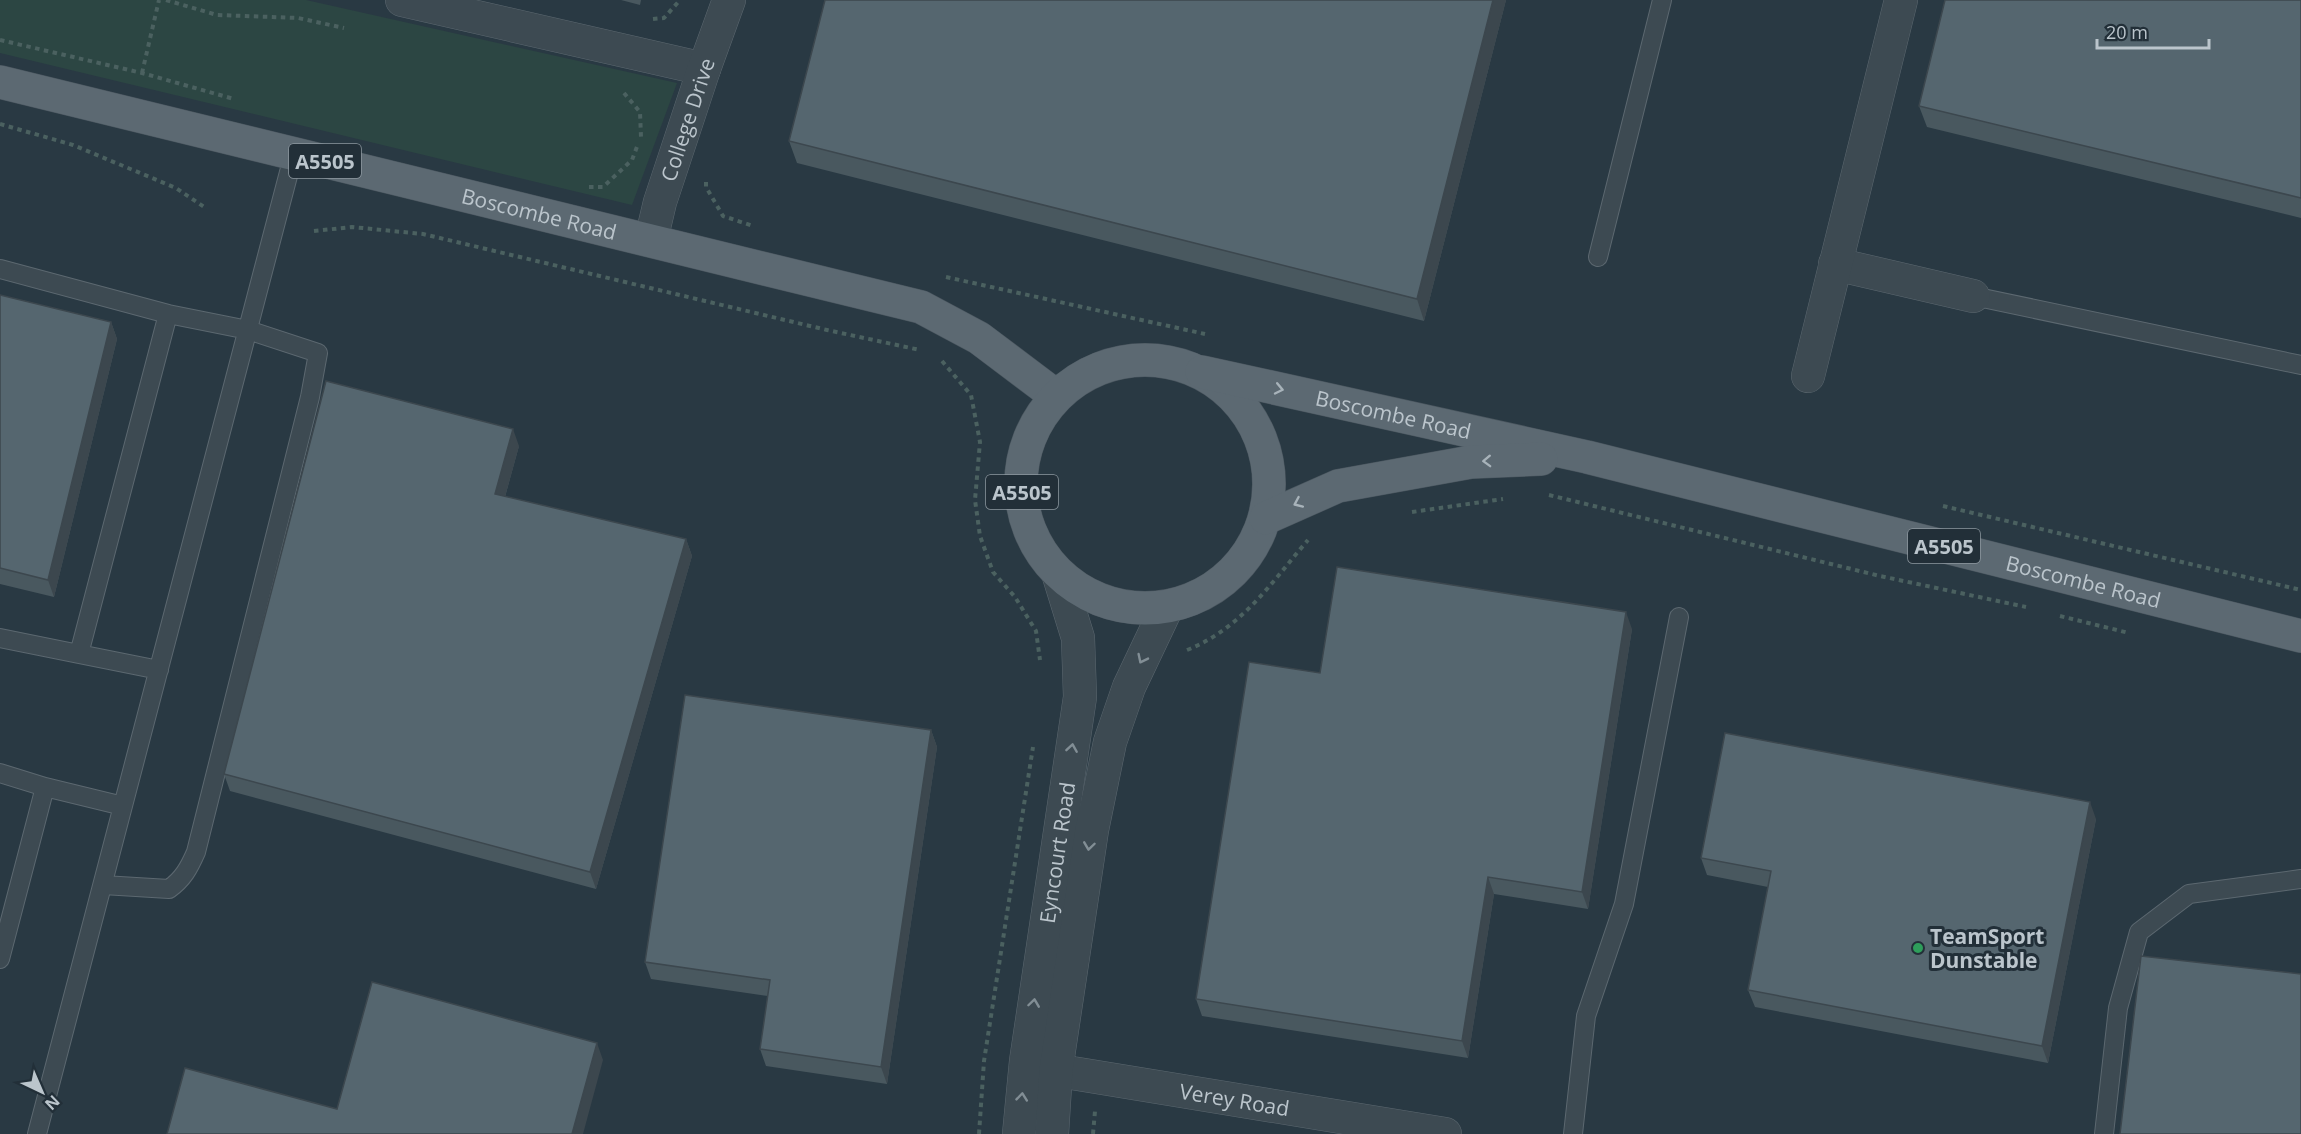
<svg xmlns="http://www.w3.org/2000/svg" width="2301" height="1134" font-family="'Open Sans',sans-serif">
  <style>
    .green { fill: #2c4643 }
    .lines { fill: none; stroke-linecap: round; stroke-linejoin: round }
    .service-casing { stroke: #5c6870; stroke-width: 20 }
    .minor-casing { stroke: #5c6870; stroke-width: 34 }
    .tertiary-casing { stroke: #5c6870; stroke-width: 34 }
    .primary-casing { stroke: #4a565f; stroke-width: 34 }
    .path { stroke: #4b6160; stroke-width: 4; stroke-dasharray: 4.5 4.5; stroke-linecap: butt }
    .service { stroke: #3d4a52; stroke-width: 18 }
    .minor { stroke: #3d4a52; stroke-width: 33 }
    .tertiary { stroke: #3d4a52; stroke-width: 33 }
    .primary { stroke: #5c6972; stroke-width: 33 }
    .wall { fill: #49585f }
    .shaded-wall { fill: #3c474e }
    .building { fill: #55666f; stroke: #3c474e; stroke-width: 1.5 }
    .oneway { stroke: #a8b3ba }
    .oneway2 { stroke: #828e95 }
    .leisure-dot { fill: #2e9e5b; stroke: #222f38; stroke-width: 2 }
    .labels { text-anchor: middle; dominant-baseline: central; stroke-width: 6; stroke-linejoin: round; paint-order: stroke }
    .shield { fill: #222f38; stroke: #8d98a0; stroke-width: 1.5 }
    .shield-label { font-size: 20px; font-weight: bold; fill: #bbc5cc }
    .street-label { font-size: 21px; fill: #bbc5cc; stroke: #222f38 }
    .poi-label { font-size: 21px; font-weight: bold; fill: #bbc5cc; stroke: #222f38; text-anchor: start }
  </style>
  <rect width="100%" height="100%" fill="#293943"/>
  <path class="green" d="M0,0H306L677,83L632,205L0,53Z"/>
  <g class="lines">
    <defs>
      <path id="service" d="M1598,257L1662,0
        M0,269L168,314
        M1973,296L2301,365
        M0,638L79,654
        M0,773L45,787
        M103,885L169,889C183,879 189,868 196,852L310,397L318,353L248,330L168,314L79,654L159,670
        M0,959L45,787L123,806
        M37,1134L294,153
        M1573,1134L1586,1016L1624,904L1679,617
        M2104,1134L2118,1008L2139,932L2189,894L2301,879"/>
      <g id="minor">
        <path d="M402,0L704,69"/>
        <path id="s1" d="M651,240L660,202L704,69L729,0"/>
        <path d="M1835,264L1973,296"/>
        <path d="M1808,376L1901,0"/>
        <path id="s2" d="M1030,1062L1072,1073L1445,1134"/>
      </g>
      <g id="tertiary">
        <path id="s3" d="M1019,1134L1026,1061L1080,697L1078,638L1058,573"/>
        <path d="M1052,1134L1056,1070L1092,830L1110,742L1129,687L1167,607"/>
      </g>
      <g id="primary">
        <path id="s4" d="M0,82L921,307L979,338L1056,396"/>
        <circle cx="1145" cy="484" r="124"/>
        <path id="s5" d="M1202,372L1587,457L2301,636"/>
        <path d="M1266,518L1338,486L1471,462L1541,459"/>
      </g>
    </defs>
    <use href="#service" class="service-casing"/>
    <use href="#minor" class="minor-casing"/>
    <use href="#tertiary" class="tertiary-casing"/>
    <use href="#primary" class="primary-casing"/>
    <path class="path" d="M166,0L217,15L298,18L344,28
      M653,19L664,18L680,0
      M0,40L142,73L234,99
      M142,73L159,0
      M624,93L640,112L641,137
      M0,124L73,145L176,188L207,209
      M706,182V187L723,216L753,226
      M589,187H603L632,160L638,144
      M314,231L352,227L423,234L827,330L920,350
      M946,277L1205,334
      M942,361L971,395L980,442L975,500L980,536L993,572L1015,597L1036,631L1040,660
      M1549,495L1880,576L2026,607
      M1943,506L2301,590
      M1412,512L1503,499
      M2060,616L2129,633
      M1187,650C1242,628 1271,583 1308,540
      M979,1134L984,1061L1033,747
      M1093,1134L1095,1111"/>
    <use href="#service" class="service"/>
    <use href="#minor" class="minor"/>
    <use href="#tertiary" class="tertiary"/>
    <use href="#primary" class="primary"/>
  </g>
  <path class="wall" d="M621,0H641L640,5Z
    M825,0H1506L1424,321L797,163L789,141Z
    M2301,0V218L1927,127L1919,106Z
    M0,295L111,322L117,339L54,597L0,584Z
    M519,446L505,497L686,539L692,556L596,889L230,791L224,774Z
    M1632,629L1588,909L1494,894L1468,1058L1202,1016L1196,999L1320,673Z
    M931,730L937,747L887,1084L766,1066L760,1049L768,996L651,979L645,962Z
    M2096,819L2048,1063L1755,1007L1748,990L1768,887L1707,875L1701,858Z"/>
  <path class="shaded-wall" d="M1493,0H1506L1424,321L1417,299Z
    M111,322L117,339L54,597L48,580Z
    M513,429L519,446L501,511L495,494Z
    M686,539L692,556L596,889L590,872Z
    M1626,612L1632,629L1588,909L1582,892Z
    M931,730L937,747L887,1084L881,1067Z
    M2090,802L2096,819L2048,1063L2042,1046Z
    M1488,877L1494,894L1468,1058L1462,1041Z
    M597,1043L603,1060L583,1134H572Z"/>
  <path class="building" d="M825,0H1493L1417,299L789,141Z
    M1945,0H2301V198L1919,106Z
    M0,295L111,322L48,580L0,568Z
    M326,381L513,429L495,494L686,539L590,872L224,774Z
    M1337,567L1626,612L1582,892L1488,877L1462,1041L1196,999L1249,662L1320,673Z
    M685,695L931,730L881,1067L760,1049L770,980L645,962Z
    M1725,733L2090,802L2042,1046L1748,990L1771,871L1701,858Z
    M2141,956L2301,974V1134H2120Z
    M372,982L597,1043L572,1134H167L185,1068L337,1109Z"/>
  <defs><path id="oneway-chevron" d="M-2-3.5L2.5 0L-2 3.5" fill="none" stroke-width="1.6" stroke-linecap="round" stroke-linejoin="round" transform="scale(1.5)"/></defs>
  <g class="oneway">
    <use href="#oneway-chevron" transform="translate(1279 389) rotate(12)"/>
    <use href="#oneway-chevron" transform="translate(1487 461) rotate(178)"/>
    <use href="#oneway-chevron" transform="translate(1298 503) rotate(156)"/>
  </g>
  <g class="oneway2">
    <use href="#oneway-chevron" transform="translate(1142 659) rotate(116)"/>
    <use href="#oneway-chevron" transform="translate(1072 748) rotate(-81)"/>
    <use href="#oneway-chevron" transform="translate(1089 846) rotate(98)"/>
    <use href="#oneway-chevron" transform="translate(1034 1003) rotate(-82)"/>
    <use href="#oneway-chevron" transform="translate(1022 1097) rotate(-84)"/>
  </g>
  <circle class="leisure-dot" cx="1918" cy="948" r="6"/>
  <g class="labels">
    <g class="shield">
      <rect x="289" y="144" width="72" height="34" rx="4.5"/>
      <rect x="986" y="475" width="72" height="34" rx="4.5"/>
      <rect x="1908" y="529" width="72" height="34" rx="4.5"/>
    </g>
    <g class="shield-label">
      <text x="325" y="161">A5505</text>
      <text x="1022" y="492">A5505</text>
      <text x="1944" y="546">A5505</text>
    </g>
    <g class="street-label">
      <text stroke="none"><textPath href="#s1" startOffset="126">College Drive</textPath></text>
      <text stroke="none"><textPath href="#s4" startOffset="555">Boscombe Road</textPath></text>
      <text stroke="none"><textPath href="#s5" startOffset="196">Boscombe Road</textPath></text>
      <text stroke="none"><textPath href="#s5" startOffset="906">Boscombe Road</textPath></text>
      <text stroke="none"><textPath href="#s3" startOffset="284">Eyncourt Road</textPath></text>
      <text stroke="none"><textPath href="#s2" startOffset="208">Verey Road</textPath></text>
    </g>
    <g class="poi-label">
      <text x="1930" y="936">TeamSport<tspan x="1930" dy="24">Dunstable</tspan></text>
    </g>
  </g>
  <g transform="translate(42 1092) rotate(136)" stroke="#222f38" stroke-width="4.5" paint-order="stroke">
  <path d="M0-4.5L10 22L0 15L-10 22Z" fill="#bbc5cc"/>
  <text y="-9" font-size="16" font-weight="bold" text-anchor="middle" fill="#bbc5cc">N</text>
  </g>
  <path d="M2097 39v9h112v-9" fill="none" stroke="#bbc5cc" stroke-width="3"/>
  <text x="2106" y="39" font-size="18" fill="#bbc5cc" stroke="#222f38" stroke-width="4.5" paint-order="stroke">20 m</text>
</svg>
